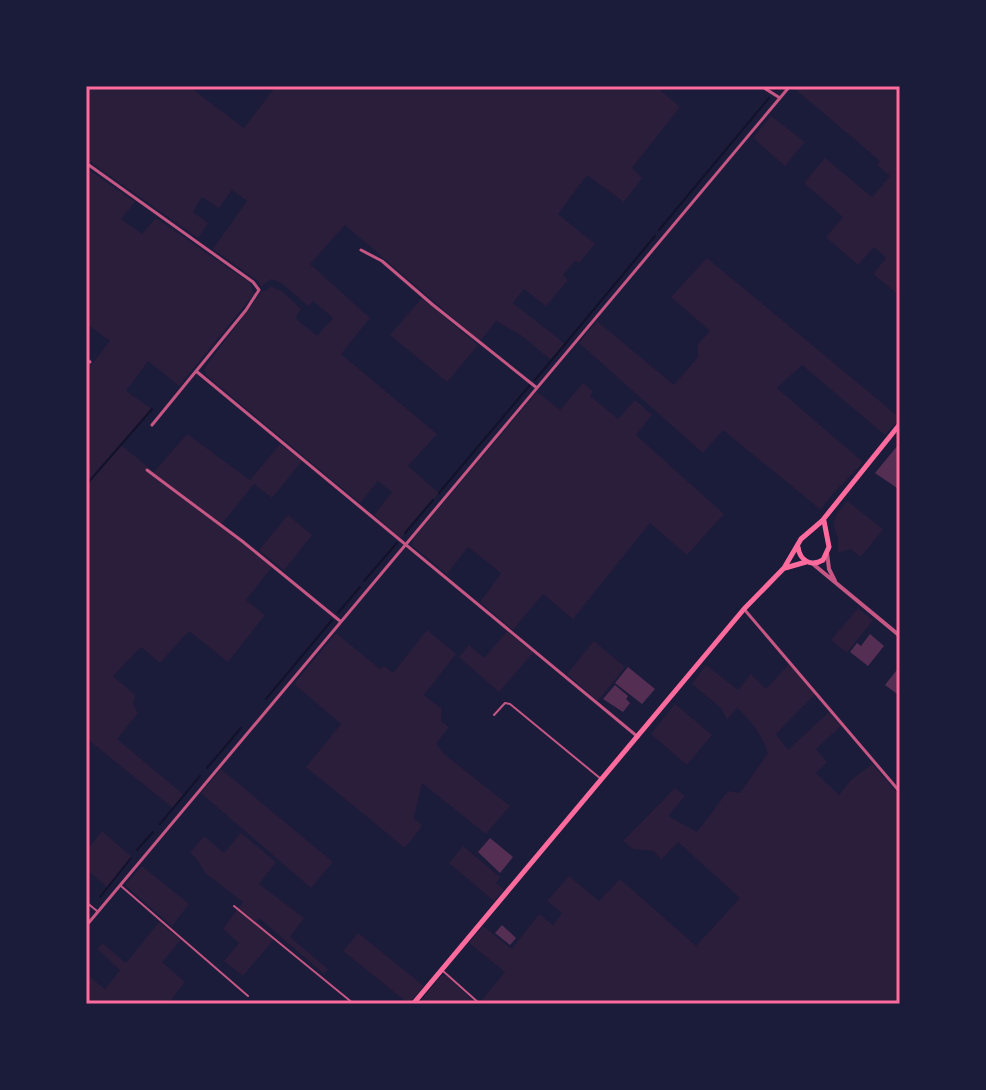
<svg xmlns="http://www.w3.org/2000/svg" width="986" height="1090" font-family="Lato,sans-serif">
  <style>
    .green { fill: #2a1e3b }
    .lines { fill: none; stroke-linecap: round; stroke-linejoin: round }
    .stream { stroke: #12122b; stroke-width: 2 }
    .building { fill: #542f53 }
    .service { stroke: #c65784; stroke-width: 2 }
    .minor { stroke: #c65784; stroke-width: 3 }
    .tertiary { stroke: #c65784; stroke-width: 4 }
    .secondary { stroke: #ff6b9d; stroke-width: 5 }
    .neatline { fill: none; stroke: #ff6b9d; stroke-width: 3 }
  </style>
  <rect width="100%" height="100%" fill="#1b1b3a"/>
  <path class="green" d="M86,86H188L244,128L276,86L285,88L287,86H655L680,107L632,168L642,178L624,202L587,175L558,214L595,244L579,263L575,261L563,275L568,280L546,306L524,289L513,303L565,344L551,360L522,336L496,321L480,341L345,225L310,264L370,318L341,354L437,434L408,466L439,493L401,538L374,515L392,492L378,481L360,503L207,376L204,369L262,291H266L271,286L283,292L301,309L295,318L317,336L333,318L313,301L308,306L283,284L271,279L261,287L258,281L213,249L247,201L232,190L219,208L202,197L193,212L208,223L198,238L86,159Z
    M796,86H900V296L873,274L886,258L874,247L858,265L826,237L843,217L804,183L825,158L872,197L890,176L877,165L880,161L794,88Z
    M771,116L805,142L785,166L753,138Z
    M86,168L135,202L121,219L142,234L156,218L250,283L254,294L179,386L148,361L126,391L152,409L121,445L154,472L187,434L250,480L280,444L302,461L272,498L254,484L220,526L272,567L246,600L265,615L228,662L189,631L160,663L141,647L113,676L135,695L133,704L138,713L117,739L184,795L173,808L86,738V362L91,365L110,341L86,323Z
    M707,258L900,418L885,435L802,365L777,388L863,462C850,478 831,492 821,510L723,430L703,453L579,343L597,321L674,385L698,357V344L710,331L671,297Z
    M422,298L478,345L447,382L390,335Z
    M583,383L593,391L590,396L618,419L635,400L652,415L636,435L724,514L687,555L650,523L573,619L543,594L513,630L480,602L501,573L468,547L447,574L413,546V539L537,392L560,410Z
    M847,501L883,529L861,557L851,549L837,553C843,527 821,530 847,501Z
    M288,515L312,535L284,570L259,550Z
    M858,608L873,620L847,653L831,640Z
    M427,630L456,654L424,695L442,709L441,721L449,727L436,744L444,754L510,806L486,834L422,783L414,818L422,826L405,848L306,767L341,724L294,684L336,633L380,669L384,666L393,673Z
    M507,631L533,653L499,692L459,657L469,645L484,658Z
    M594,641L625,667L598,701L567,674Z
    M789,664L815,694L776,734L788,750L829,712L841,726L816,749L827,762L816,773L839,795L851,780L872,764L900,796V1004H482L480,1002L505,972L469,943L483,926L512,949L539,914L553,925L562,913L547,901L569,876L599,901L620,879L696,946L740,898L678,842L661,860L654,851L633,849L623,841L675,788L685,796L668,816L697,832L728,791L740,793L768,753C761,734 752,722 737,708L727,720L722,709L692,684L706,665L738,690L751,674L766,689Z
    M675,704L712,735L687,765L651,734Z
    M221,769L333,862L311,888L201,793Z
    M102,831L132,857L107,887L86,869V851Z
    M241,833L276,862L259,884L304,918L290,937L328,969L324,974L259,918L256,921L275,938L243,976L224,961L239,943L223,929L243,902L205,873L197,859L190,853L204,836L224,853Z
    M463,846L500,877L496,883L504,890L494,901L449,863Z
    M142,866L189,904L172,926L125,885Z
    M159,922L181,940L162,962L185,982L168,1004H86V974L105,989L120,970L97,949L102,943L126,963Z
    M358,933L424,986L409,1004L343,951Z
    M442,975L446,976L477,1004H418Z"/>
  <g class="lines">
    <path class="stream" d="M776,90L779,86
      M659,230L769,98
      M535,380L655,236
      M86,485L152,409
      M439,493L530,385
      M405,533L433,500
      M364,581L397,543
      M338,613L360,587
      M266,699L332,620
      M207,768L241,728
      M160,824L200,776
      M137,850L153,832
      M100,897L131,858
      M86,915L89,912"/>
  </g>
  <path class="building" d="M898,445L900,447V490L875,473Z
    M870,634L884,646L868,666L850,652L857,643L861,646Z
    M900,666V696L885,685Z
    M628,667L655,689L642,704L615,683Z
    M615,685L628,696L626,699L630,703L623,712L603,699Z
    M490,838L513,857L500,873L478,852Z
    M502,925L516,938L510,945L495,933Z"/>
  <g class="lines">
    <path class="service" d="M494,715L505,703L510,704L601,779
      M121,886L248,996
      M86,902L97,911
      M234,906L354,1004
      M443,971L480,1004"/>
    <path class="minor" d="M761,86L780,98
      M86,163L253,282L259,290L246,310L152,425
      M361,250L382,261L433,305L537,388
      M86,359L90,362
      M196,371L638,737
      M147,470L242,541L340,621
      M744,609L900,792
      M86,926L790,86"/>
    <path class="tertiary" d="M827,553L829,569L835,581
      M813,564L900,636"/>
    <path class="secondary" d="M798,547C800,561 811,567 823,560L829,547L824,521
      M785,568L806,562
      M413,1004L744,609L784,568L801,539L822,521L900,424"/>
  </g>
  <rect width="986" height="1090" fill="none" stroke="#1b1b3a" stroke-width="176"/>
  <rect x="88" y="88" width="810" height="914" class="neatline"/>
</svg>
